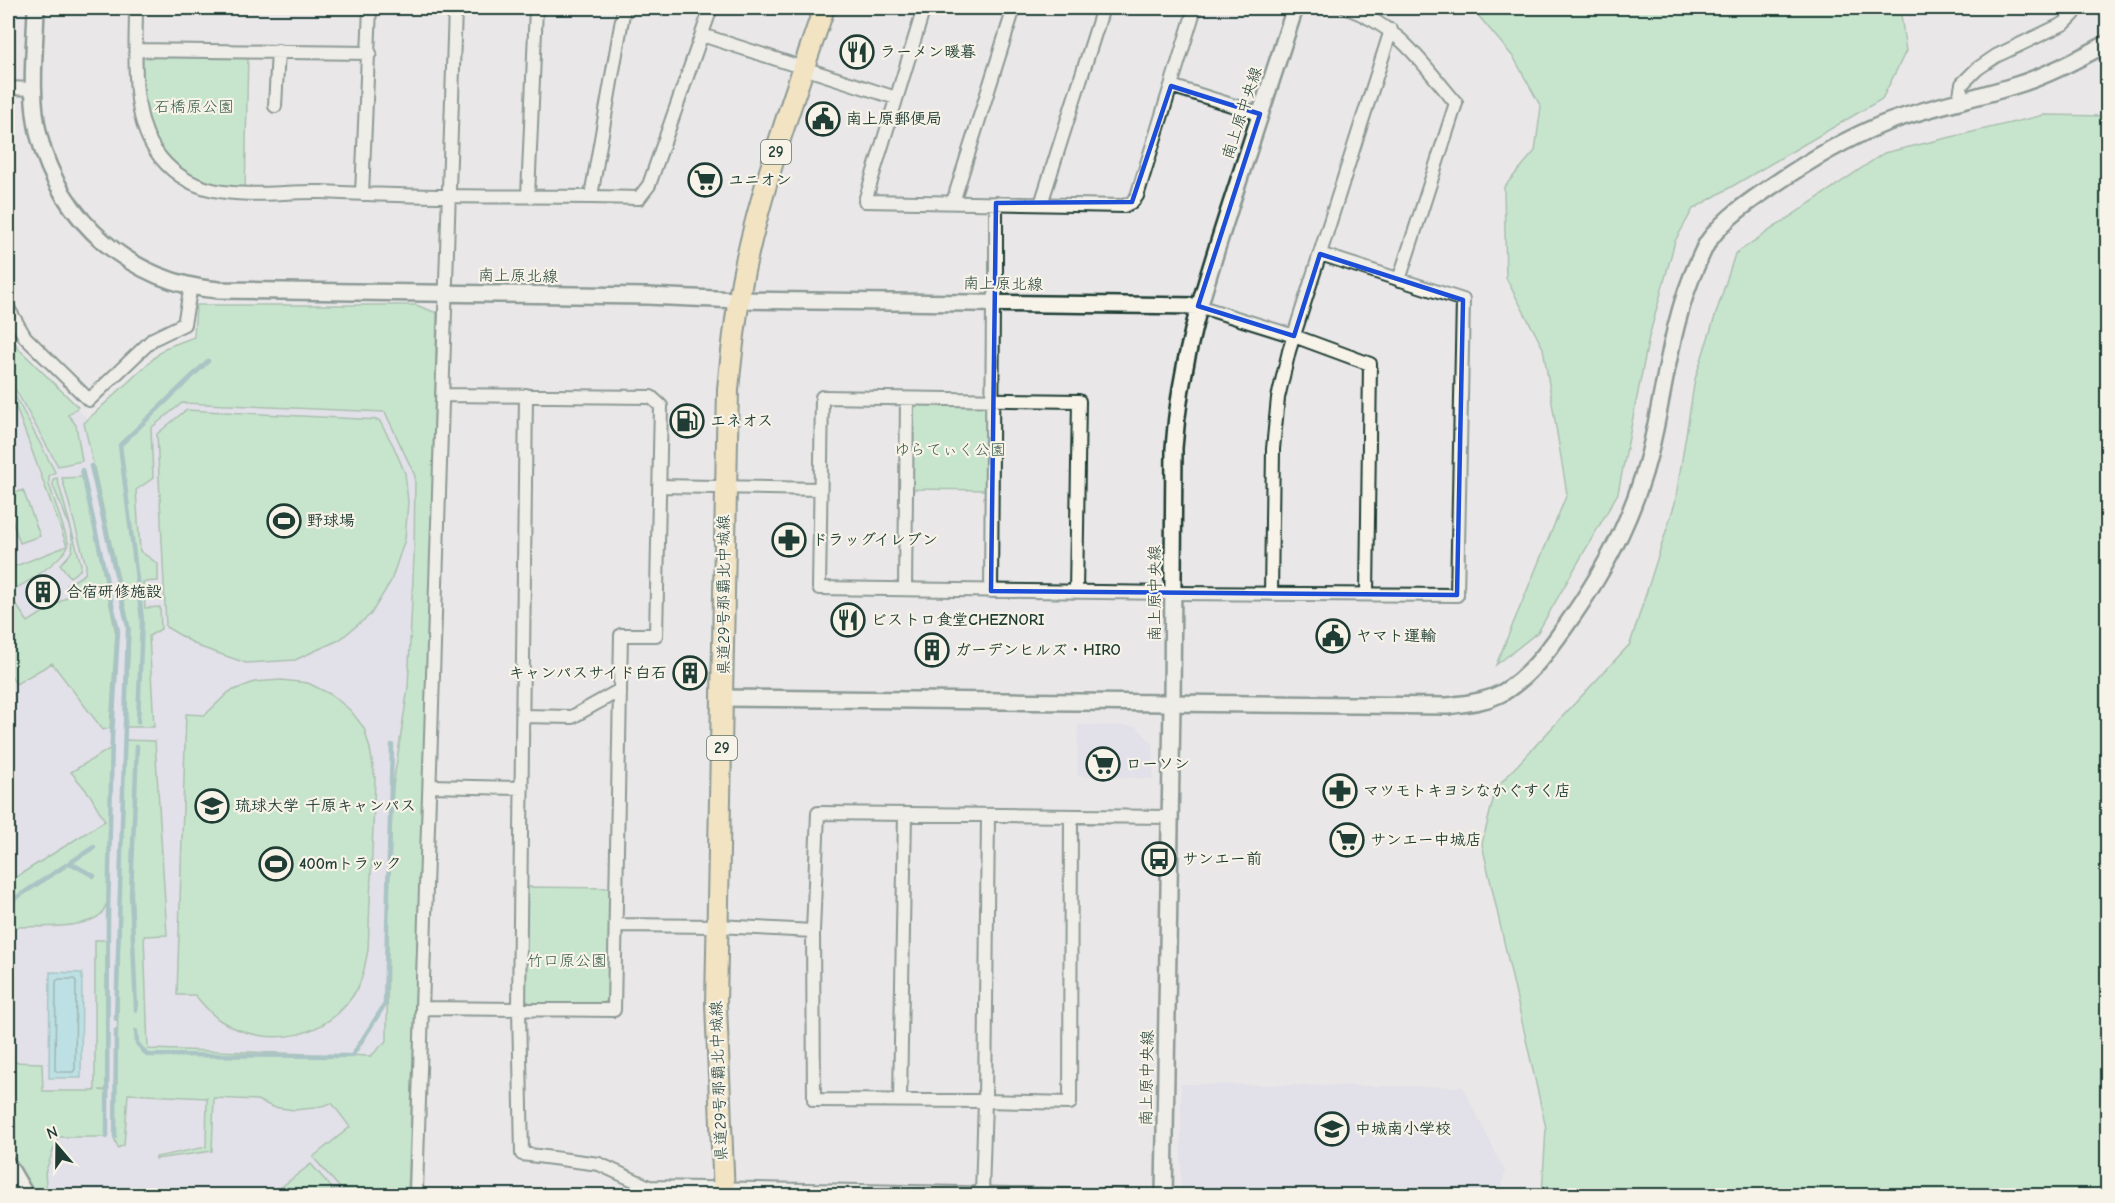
<svg xmlns="http://www.w3.org/2000/svg" width="2115" height="1203" font-family="'Comic Neue','Klee One',sans-serif">
  <style>
    .built { fill: #dad8e8 }
    .green { fill: #9ee1ab; stroke: #5e8f70; stroke-width: 1.5 }
    .water { fill: #86d8df; stroke: #5d9a9b; stroke-width: 1.5 }
    .lines { fill: none; stroke-linecap: round; stroke-linejoin: round }
    .shore { stroke: #487b78; stroke-width: 1.5 }
    .stream { stroke: #5d9a9b; stroke-width: 4.5 }
    .minor-casing { stroke: #1f3d34; stroke-width: 16 }
    .tertiary-casing { stroke: #1f3d34; stroke-width: 20 }
    .primary-casing { stroke: #1f3d34; stroke-width: 24 }
    .minor { stroke: #f7f3e8; stroke-width: 12 }
    .tertiary { stroke: #f7f3e8; stroke-width: 15 }
    .primary { stroke: #fdde96; stroke-width: 20 }
    .marked { fill: none; stroke: #1d4ed8; stroke-width: 4.5; stroke-linejoin: round }
    .labels { text-anchor: middle; dominant-baseline: central; stroke-width: 4.5; stroke-linejoin: round; paint-order: stroke }
    .shield { fill: #f7f3e8; stroke: #60746a; stroke-width: 1.5 }
    .shield-label { font-size: 15px; font-weight: bold; fill: #1f3d34 }
    .poi-label { font-size: 16px; font-weight: bold; fill: #1f3d34; stroke: #f7f3e8; text-anchor: start }
    .park-label { font-size: 16px; fill: #385e4c; stroke: #f7f3e8 }
    .street-label { font-size: 16px; fill: #1f3d34; stroke: #f7f3e8 }
  </style>
  <rect width="100%" height="100%" fill="#eae7e8"/>
  <filter id="ink" filterUnits="userSpaceOnUse"><feTurbulence type="fractalNoise" baseFrequency=".0167" numOctaves="2"/><feDisplacementMap in="SourceGraphic" scale="12" xChannelSelector="R" yChannelSelector="G"/><feConvolveMatrix kernelMatrix="1 2 1 2 8 2 1 2 1" color-interpolation-filters="sRGB"/></filter>
  <g filter="url(#ink)">
    <path class="built" d="M434,316L405,1195H8V335L16,351L90,421Z
      M1078,725L1136,726L1153,744V779L1077,776Z
      M1181,1084L1463,1087L1505,1172L1500,1195H1181Z"/>
    <path class="green" d="M1472,8H1900L1906,51L1882,99L1693,209L1675,241L1649,337L1618,493L1538,632L1496,665L1567,494L1543,348L1506,278L1504,187L1535,151L1541,107L1514,58Z
      M136,50L248,52L245,194L208,185L174,171L144,125Z
      M2044,115L2107,116V1195H1542L1546,1128L1482,844L1496,788L1630,644L1675,503L1695,379L1735,254L1884,153Z
      M196,305H416L437,313L427,690L408,1191L410,1195H346L313,1157L350,1127L332,1103L314,1108L294,1110L273,1107L257,1100L214,1098L212,1151L156,1159V1157L206,1147L207,1098L128,1094L124,1145L118,1148L115,1140L124,740L155,741L167,935L144,936L148,1049L371,1056L387,1040L388,907L393,786L408,688L414,556L415,476L385,412L182,403L151,428L153,478L136,490L140,551L158,564V581L143,582L145,608L160,607L161,629L149,636L154,727H126L130,629L84,423L165,348L194,337Z
      M8,330L18,348L78,407L68,415L76,425L82,461L58,466L14,387L8,382Z
      M12,390L55,472L49,476V484L69,545C59,563 26,584 8,592V569L67,546L10,391Z
      M918,404L983,406L988,411L987,490L912,489L913,409Z
      M186,410L379,420L393,445L405,473L408,502L405,539L391,581L371,614L339,640L295,660L246,663L200,647L166,627L157,434Z
      M84,477L116,634L110,728L103,730L52,663L16,684L8,671V596H10L28,622L72,594L67,585L85,574L86,565L62,478Z
      M57,478L81,564L80,570L70,577L60,564C65,560 70,556 72,550C76,535 59,501 53,486V479Z
      M23,490L40,536L20,543L8,509V496Z
      M281,680L308,683L332,695L351,711L364,728L370,749L375,778L368,950C365,963 364,977 357,989C329,1039 268,1050 221,1021C211,1015 203,1004 195,995H177L186,714L205,715L229,692L254,682Z
      M111,748L108,901C106,905 104,910 101,914C84,930 35,926 11,927L8,932V882L105,821L90,795L71,772Z
      M528,887L612,888L609,998L603,1004L530,1003L524,998Z
      M95,940H106V1090H99L106,1091V1137H58L45,1173L47,1195H35L8,1147V1062L42,1063L43,1091H95Z
      M311,1164L338,1195H271Z"/>
    <path class="water" d="M50,972L82,973L81,1078H49Z"/>
    <g class="lines">
      <path class="shore" d="M59,979H74L76,981L75,1069L73,1072H58L55,1070L56,981Z"/>
      <path class="stream" d="M91,466L128,627L116,1019
        M82,470L118,631L112,736L108,916L107,1137
        M138,722L142,619L120,445L208,361
        M70,863L94,876
        M8,903L94,847
        M136,1010L131,894L137,746
        M136,1031L137,1043L147,1055L352,1056L385,1004L392,745
        M115,1137L116,1031"/>
      <defs>
        <path id="minor" d="M136,8C136,50 130,113 155,150C168,170 189,185 213,190C249,198 285,191 322,192C364,194 406,196 449,196C512,197 576,196 639,198L649,185L711,8
          M924,8L865,201L1124,206L1132,202L1137,196L1195,8
          M1347,8C1400,27 1421,62 1456,103L1399,280
          M702,35L896,98
          M136,50L370,53
          M1171,86L1260,114
          M8,88L34,89
          M1959,100L1962,84L1977,69L1996,56L2065,23L2074,14L2075,8
          M275,106L278,51
          M362,194L370,8
          M528,196L536,8
          M591,196L624,8
          M953,202L1014,8
          M1041,204L1103,8
          M1198,306L1294,336L1370,364L1367,594
          M8,308L25,337L89,400L153,339L184,324L191,286
          M526,395L519,1009L522,1154L599,1164L649,1187L1123,1196
          M659,486L820,489
          M905,589L907,399
          M991,591L993,302L996,291V203
          M1076,592L1079,401L822,397L819,588L1172,593L1457,595L1463,300L1320,254
          M1271,594L1273,449L1278,398L1289,351L1391,30
          M523,716L572,717L620,690
          M430,786L522,788
          M988,816L985,1101L1070,1103L1071,816
          M616,925L717,926L813,931L818,813L1170,817
          M813,931L814,1100L985,1101L982,1193
          M422,1008L614,1010L621,635H656L661,406L651,397L443,395
          M900,1100L905,814
          M417,1196L416,1191L455,8"/>
        <path id="tertiary" d="M36,8C35,49 29,95 39,136C59,220 133,284 219,290L647,296L738,300L1198,306
          M723,698L1448,706C1467,703 1485,702 1502,693C1528,678 1548,651 1565,627C1609,565 1640,505 1655,429C1667,372 1674,314 1698,262C1702,254 1705,245 1710,239C1726,217 1750,201 1772,186C1807,162 1843,140 1883,124C1924,108 1968,100 2010,87C2045,77 2076,60 2108,43
          M8,1165L26,1196
          M1164,1196L1172,703L1174,448C1180,359 1204,288 1231,204C1252,138 1274,73 1295,8"/>
        <path id="primary" d="M724,1196L716,1004L728,389C732,349 736,310 744,271C763,181 795,94 824,8"/>
      </defs>
      <use href="#minor" class="minor-casing"/>
      <use href="#tertiary" class="tertiary-casing"/>
      <use href="#primary" class="primary-casing"/>
      <use href="#minor" class="minor"/>
      <use href="#tertiary" class="tertiary"/>
      <use href="#primary" class="primary"/>
    </g>
  </g>
  <path d="M0 0H2115V1203H0ZM1171,86L1260,114L1198,306L1294,336L1320,254L1463,300L1457,595L991,591L996,203L1132,202Z" fill="#eae7e8" fill-opacity=".55" fill-rule="evenodd"/>
  <path class="marked" d="M1171,86L1260,114L1198,306L1294,336L1320,254L1463,300L1457,595L991,591L996,203L1132,202Z"/>
  <defs>
    <symbol id="restaurant-ring" viewBox="-11 -11 22 22"><circle r="9.5" fill="#f7f3e8" stroke="#1f3d34" stroke-width="1.5"/><path d="M-5-6h1v4h1v-4h1v4h1v-4h1v5L-1.5 .5V6h-2V.5L-5-1ZM5-6V6H3V1.5H1.5Q1.5-4 5-6Z" fill="#1f3d34"/></symbol>
    <symbol id="civic-ring" viewBox="-11 -11 22 22"><circle r="9.5" fill="#f7f3e8" stroke="#1f3d34" stroke-width="1.5"/><path d="M-.6-6.5H3V-4.5H.6V-3L4-1V1h2V6H-6V1h2V-1L-.6-3ZM-1.2 2.5V6h2.4V2.5Z" fill="#1f3d34"/></symbol>
    <symbol id="supermarket-ring" viewBox="-11 -11 22 22"><circle r="9.5" fill="#f7f3e8" stroke="#1f3d34" stroke-width="1.5"/><path d="M-6-5.5h2.5l.6 2H6L4.5 2H-2.5L-4.4-4H-6ZM-1.5 3.2a1.3 1.3 0 1 0 .1 0ZM3 3.2a1.3 1.3 0 1 0 .1 0Z" fill="#1f3d34"/></symbol>
    <symbol id="fuel-ring" viewBox="-11 -11 22 22"><circle r="9.5" fill="#f7f3e8" stroke="#1f3d34" stroke-width="1.5"/><path d="M-5.5-6h7V0h2V4h1.3V-2.5L3-4.5l.8-.8L6-3V5H2.5V1h-1V6h-7ZM-4.2-4.7v3.2H.2V-4.7Z" fill="#1f3d34"/></symbol>
    <symbol id="stadium-ring" viewBox="-11 -11 22 22"><circle r="9.5" fill="#f7f3e8" stroke="#1f3d34" stroke-width="1.5"/><path d="M0-5a6.5 5 0 1 0 0 10a6.5 5 0 1 0 0-10ZM-3.5-1.8h7v3.6h-7Z" fill="#1f3d34"/></symbol>
    <symbol id="pharmacy-ring" viewBox="-11 -11 22 22"><circle r="9.5" fill="#f7f3e8" stroke="#1f3d34" stroke-width="1.5"/><path d="M-2-6h4v4h4v4h-4v4h-4v-4h-4v-4h4Z" fill="#1f3d34"/></symbol>
    <symbol id="building-ring" viewBox="-11 -11 22 22"><circle r="9.5" fill="#f7f3e8" stroke="#1f3d34" stroke-width="1.5"/><path d="M-4-6H4V6H1V3H-1V6H-4ZM-2.5-4.3h1.7v1.8h-1.7ZM.8-4.3h1.7v1.8H.8ZM-2.5-1h1.7V.8h-1.7ZM.8-1h1.7V.8H.8Z" fill="#1f3d34"/></symbol>
    <symbol id="university-ring" viewBox="-11 -11 22 22"><circle r="9.5" fill="#f7f3e8" stroke="#1f3d34" stroke-width="1.5"/><path d="M0-5L7-2L0 1L-7-2ZM-4 1L0 2.5L4 1V4Q0 6-4 4Z" fill="#1f3d34"/></symbol>
    <symbol id="bus-ring" viewBox="-11 -11 22 22"><circle r="9.5" fill="#f7f3e8" stroke="#1f3d34" stroke-width="1.5"/><path d="M-5-6H5V4H4V6H2V4H-2V6H-4V4H-5ZM-3.5-4V0h7V-4ZM-3.5 1.2v1.5H-2V1.2ZM2 1.2v1.5H3.5V1.2Z" fill="#1f3d34"/></symbol>
    <symbol id="school-ring" viewBox="-11 -11 22 22"><circle r="9.5" fill="#f7f3e8" stroke="#1f3d34" stroke-width="1.5"/><path d="M0-5L7-2L0 1L-7-2ZM-4 1L0 2.5L4 1V4Q0 6-4 4Z" fill="#1f3d34"/></symbol>
  </defs>
  <g fill-rule="evenodd">
    <use href="#restaurant-ring" x="838" y="33" width="38" height="38"/>
    <use href="#civic-ring" x="804" y="100" width="38" height="38"/>
    <use href="#supermarket-ring" x="686" y="161" width="38" height="38"/>
    <use href="#fuel-ring" x="668" y="402" width="38" height="38"/>
    <use href="#stadium-ring" x="265" y="502" width="38" height="38"/>
    <use href="#pharmacy-ring" x="770" y="521" width="38" height="38"/>
    <use href="#building-ring" x="24" y="573" width="38" height="38"/>
    <use href="#restaurant-ring" x="829" y="601" width="38" height="38"/>
    <use href="#civic-ring" x="1314" y="617" width="38" height="38"/>
    <use href="#building-ring" x="913" y="631" width="38" height="38"/>
    <use href="#building-ring" x="671" y="654" width="38" height="38"/>
    <use href="#supermarket-ring" x="1084" y="745" width="38" height="38"/>
    <use href="#pharmacy-ring" x="1321" y="772" width="38" height="38"/>
    <use href="#university-ring" x="193" y="787" width="38" height="38"/>
    <use href="#supermarket-ring" x="1328" y="821" width="38" height="38"/>
    <use href="#bus-ring" x="1140" y="840" width="38" height="38"/>
    <use href="#stadium-ring" x="257" y="845" width="38" height="38"/>
    <use href="#school-ring" x="1313" y="1110" width="38" height="38"/>
  </g>
  <g class="labels">
    <g class="shield">
      <rect x="761" y="140" width="30" height="24" rx="4.5"/>
      <rect x="707" y="736" width="30" height="24" rx="4.5"/>
    </g>
    <g class="shield-label">
      <text x="776" y="152">29</text>
      <text x="722" y="748">29</text>
    </g>
    <g class="poi-label">
      <text x="880" y="52">ラーメン暖暮</text>
      <text x="846" y="119">南上原郵便局</text>
      <text x="728" y="180">ユニオン</text>
      <text x="710" y="421">エネオス</text>
      <text x="307" y="521">野球場</text>
      <text x="812" y="540">ドラッグイレブン</text>
      <text x="66" y="592">合宿研修施設</text>
      <text x="871" y="620">ビストロ食堂CHEZNORI</text>
      <text x="1356" y="636">ヤマト運輸</text>
      <text x="955" y="650">ガーデンヒルズ・HIRO</text>
      <text x="667" y="673" text-anchor="end">キャンパスサイド白石</text>
      <text x="1126" y="764">ローソン</text>
      <text x="1363" y="791">マツモトキヨシなかぐすく店</text>
      <text x="235" y="806">琉球大学 千原キャンパス</text>
      <text x="1370" y="840">サンエー中城店</text>
      <text x="1182" y="859">サンエー前</text>
      <text x="299" y="864">400mトラック</text>
      <text x="1355" y="1129">中城南小学校</text>
    </g>
    <g class="park-label">
      <text x="194" y="107">石橋原公園</text>
      <text x="950" y="450">ゆらてぃく公園</text>
      <text x="567" y="961">竹口原公園</text>
    </g>
    <g class="street-label">
      <text transform="translate(1242 113) rotate(-72)">南上原中央線</text>
      <text transform="translate(518 276) rotate(1)">南上原北線</text>
      <text transform="translate(1003 284) rotate(1)">南上原北線</text>
      <text transform="translate(1155 593) rotate(-90)">南上原中央線</text>
      <text transform="translate(724 595) rotate(-90)">県道29号那覇北中城線</text>
      <text transform="translate(1147 1078) rotate(-89)">南上原中央線</text>
      <text transform="translate(719 1081) rotate(-92)">県道29号那覇北中城線</text>
    </g>
  </g>
  <rect width="2115" height="1203" fill="none" stroke="#f7f3e8" stroke-width="30"/>
  <rect x="15" y="15" width="2085" height="1173" fill="none" stroke="#1f3d34" stroke-width="2" filter="url(#ink)"/>
  <g transform="translate(57 1146) rotate(340)" stroke="#f7f3e8" stroke-width="4.5" paint-order="stroke">
  <path d="M0-4.5L10 22L0 15L-10 22Z" fill="#1f3d34"/>
  <text y="-9" font-size="16" font-weight="bold" text-anchor="middle" fill="#1f3d34">N</text>
  </g>
</svg>
